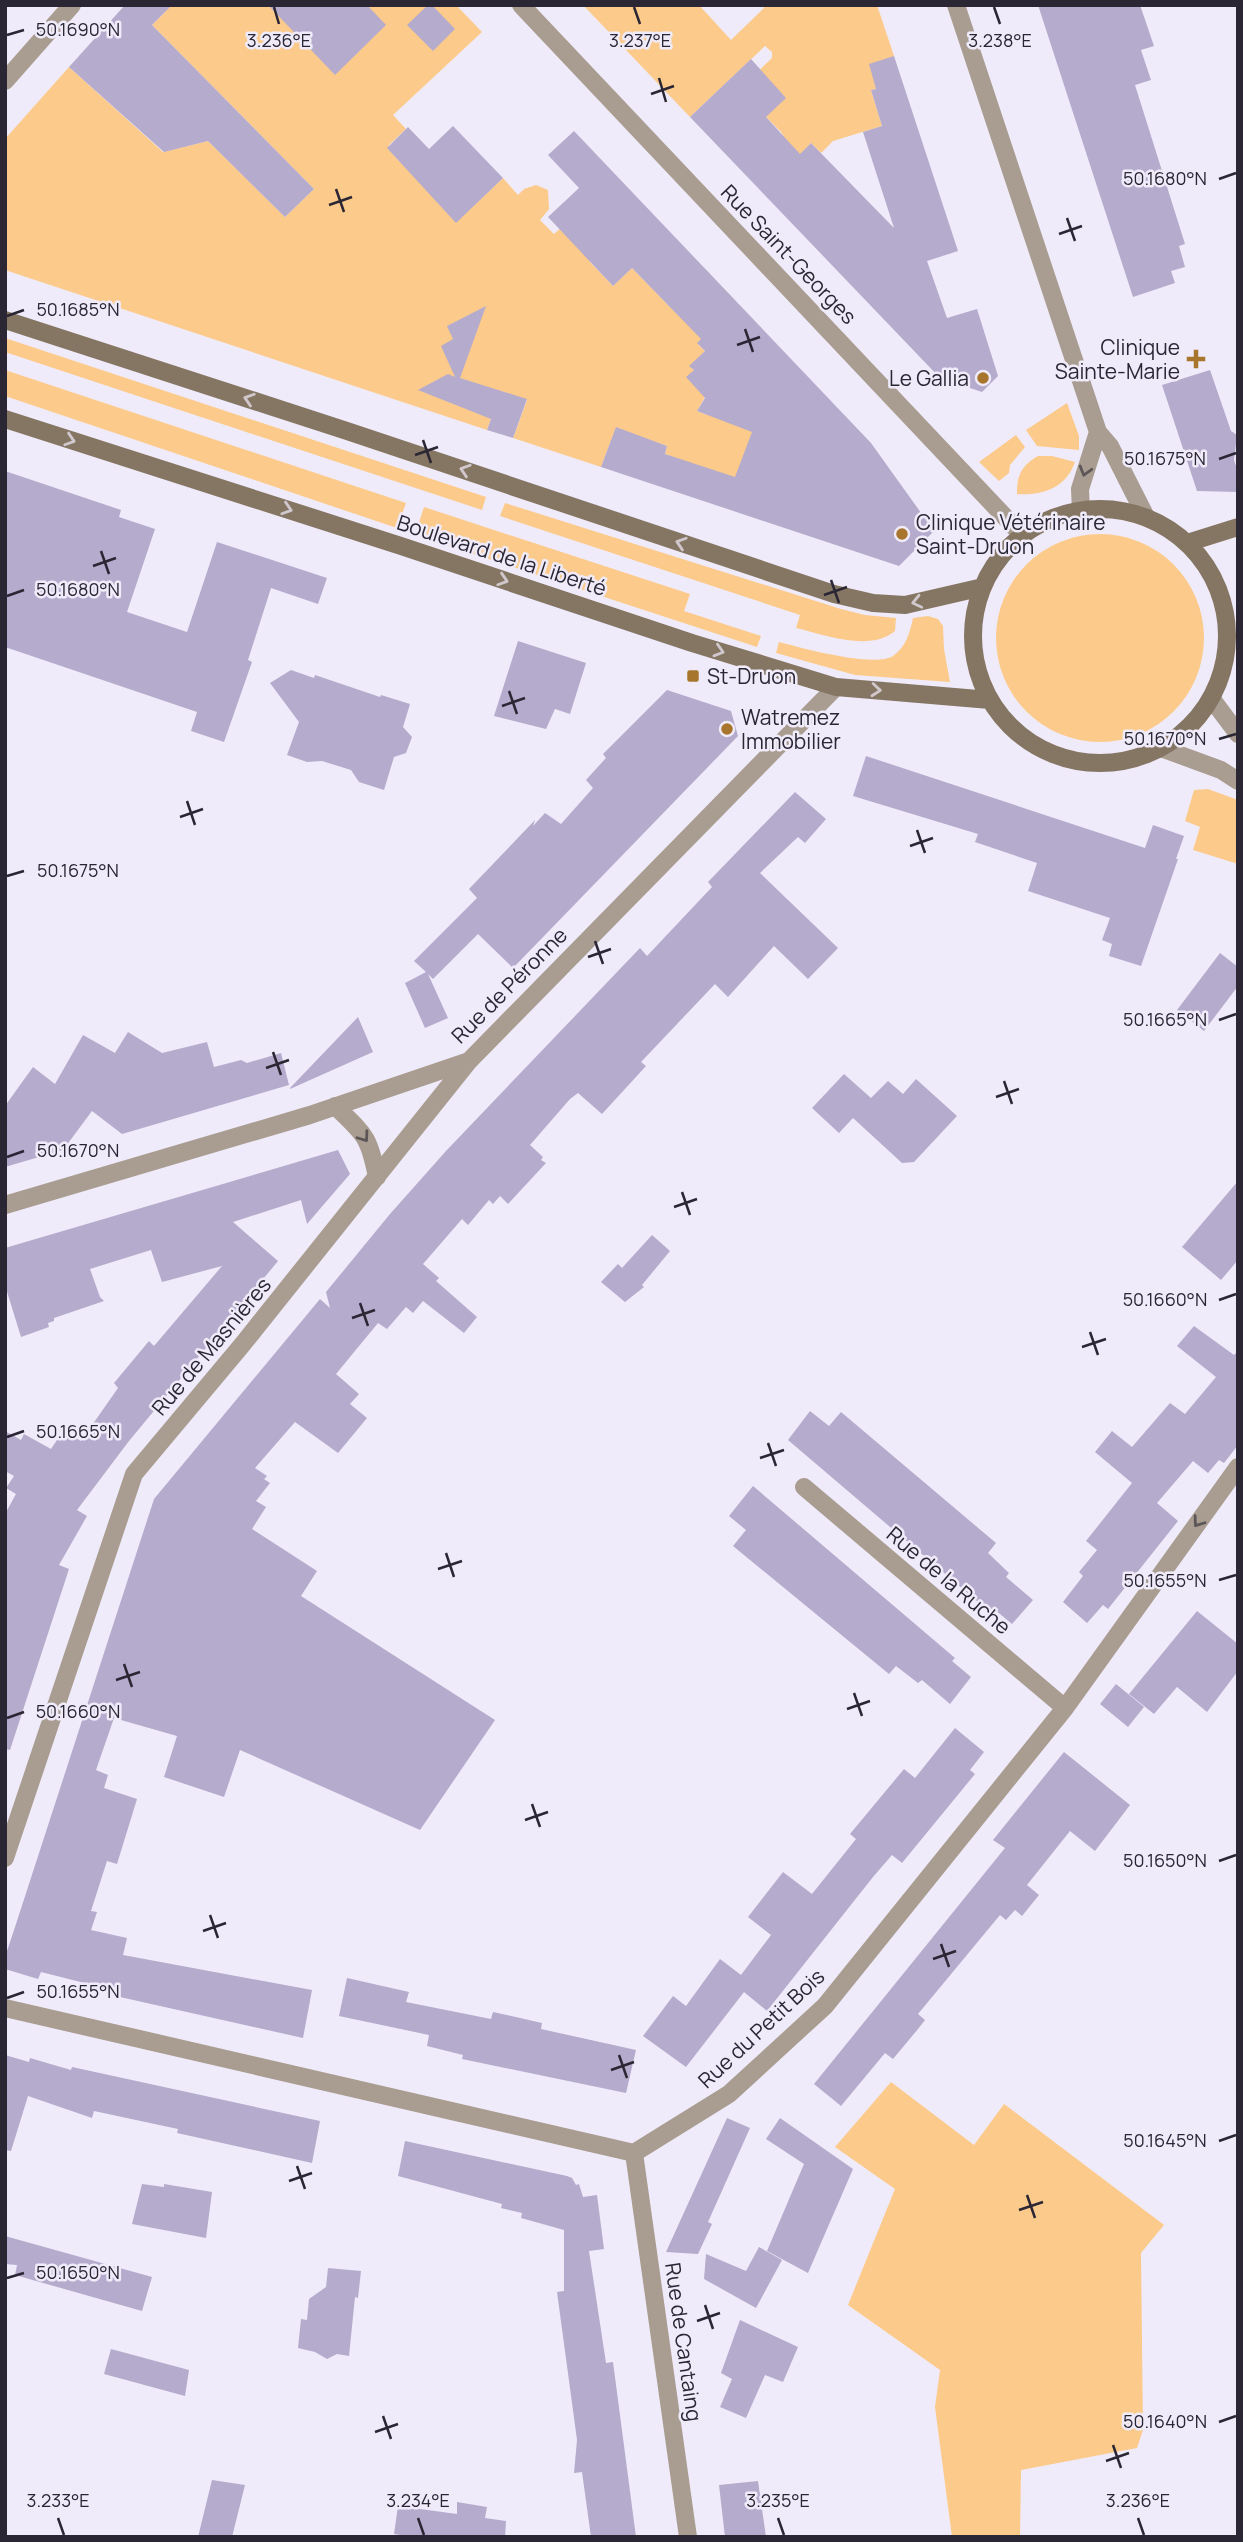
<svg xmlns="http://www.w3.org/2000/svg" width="1243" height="2542" font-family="Manrope,sans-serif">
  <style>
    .green { fill: #fcca8a }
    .building { fill: #b5abcd }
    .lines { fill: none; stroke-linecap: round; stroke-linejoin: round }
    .minor { stroke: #a89d90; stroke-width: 18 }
    .tertiary { stroke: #a89d90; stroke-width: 18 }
    .secondary { stroke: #857663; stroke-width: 18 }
    .oneway { stroke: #d0c8cd }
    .oneway2 { stroke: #5c5658 }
    .ticks { fill: none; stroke: #2a2633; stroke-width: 2.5 }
    .poi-dot { fill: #a7752b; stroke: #f0ebfa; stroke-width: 2.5 }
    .labels { text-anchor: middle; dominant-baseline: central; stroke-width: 5; stroke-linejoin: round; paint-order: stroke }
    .street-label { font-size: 21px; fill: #2a2633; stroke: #f0ebfa }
    .poi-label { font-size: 21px; fill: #2a2633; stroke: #f0ebfa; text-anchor: start }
    .ticks-label { font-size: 18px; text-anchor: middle; fill: #2a2633; stroke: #f0ebfa; stroke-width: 5; stroke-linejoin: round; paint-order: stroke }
  </style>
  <rect width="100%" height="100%" fill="#f0ebfa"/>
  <path class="green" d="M158,5H456L482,32L393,115L406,129L389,145L390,151L456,222L503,178L518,195L524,189L536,185L548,190L549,209L540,220L554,234L573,217L603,248L590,262L613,286L632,268L670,307L707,271L738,304L698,344L705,351L690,366L694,370L705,397L697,411L707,415L708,412L748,415L777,497L665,454L667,446L616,428L601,467L513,438L527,400L501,391L487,430L5,270V139L69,67L163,152L208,141L285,217L314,189L152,25L165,12Z
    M583,5H699L731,40L767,5H877L894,56L876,89L871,90L882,126L833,141L821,153L811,143L798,159L781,132L766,117L750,79L772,58V52L765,46L690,117Z
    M5,338L486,497L482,510L5,352Z
    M5,370L406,503L397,528L5,396Z
    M1067,403L1079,436V450L1037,446L1026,430Z
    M1016,435L1025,447L1010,465L1009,473L999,481L979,462Z
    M1038,456H1052L1075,462C1066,488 1042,496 1017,494C1017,475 1021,466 1038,456Z
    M505,503L841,609L865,615L896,618L895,631C870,652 825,635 796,628L800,615L500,516Z
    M424,507L690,594L684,611L761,636L757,647L415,535Z
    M996 638a104 104 0 1 1 208 0a104 104 0 1 1-208 0Z
    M928,616L938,619L943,626L944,649L950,682L855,675L776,653L779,642C802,648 874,668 893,656C906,647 910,632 913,618Z
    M1208,789L1238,800V864L1193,850L1200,827L1185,821L1194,790Z
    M891,2082L974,2145L1004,2104L1164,2225L1141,2253L1143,2430L1137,2448L1021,2470L1020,2537H952L935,2407L940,2370L848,2305L895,2189L835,2147Z"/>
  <path class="building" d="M125,5H172L152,25L314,189L285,217L208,141L164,152L69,67Z
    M268,5H367L386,25L335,75Z
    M428,5H432L455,29L433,51L407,25Z
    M1038,5H1140L1154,46L1141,50L1151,80L1135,85L1185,244L1179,246L1185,267L1171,271L1175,283L1133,297Z
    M894,56L958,251L927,261L947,318L977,309L998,376L982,392L940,378L690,117L751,59L786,98L766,117L800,154L811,143L894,228L863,132L882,126L871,90L876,89L869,64Z
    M453,126L503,178L456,223L387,148L408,127L429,149Z
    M574,131L871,443L934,531L899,566L601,467L616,427L667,446L665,454L735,477L752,432L697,411L705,398L686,377L694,370L689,366L705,351L697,343L701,339L632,268L613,286L548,217L579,188L548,155Z
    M486,306L460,378L527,399L513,438L487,430L491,419L418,390L448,374L455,377L441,346L453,339L447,326Z
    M1210,370L1231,431L1237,435L1234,460L1238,472V492L1197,491L1162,385Z
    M5,471L121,510L119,517L155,529L127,612L187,632L217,542L327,578L318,604L271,588L248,660L252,662L224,742L191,731L197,712L5,647Z
    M518,641L586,663L570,714L555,709L546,729L494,716Z
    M291,670L314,678L315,675L380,697L381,695L410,704L403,727L412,737L406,753L394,757L384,790L359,782L351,770L322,761L307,762L287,755L299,722L270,683Z
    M667,690L731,711L738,736L513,968L478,934L433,979L428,974L448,1018L425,1028L405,983L426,972L414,961L477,898L469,889L535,820L533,826L545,813L561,824L593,788L586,780L606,758L603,754Z
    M866,756L1145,848L1153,825L1184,836L1176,859H1178L1141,966L1109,956L1112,944L1102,940L1110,918L1028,891L1037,863L975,842L978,834L853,796Z
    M795,792L826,819L805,843L798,837L760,873L838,948L808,979L774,946L728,997L715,984L641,1062L646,1066L602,1114L578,1093L570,1099L530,1145L543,1157L541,1160L546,1163L508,1204L500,1196L493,1204L489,1200L468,1225L462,1219L423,1264L439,1278L436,1281L477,1317L464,1333L423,1301L413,1313L406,1307L387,1329L378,1323L336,1374L359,1394L350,1404L367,1418L338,1453L295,1422L255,1468L267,1476L264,1479L270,1483L256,1501L266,1507L252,1529L317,1571L301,1596L495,1720L420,1830L240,1750L224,1797L164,1777L177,1736L114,1718L96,1770L108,1775L104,1788L137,1799L117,1864L107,1861L91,1911L97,1912L91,1930L127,1938L123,1955L312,1990L303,2038L111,1995L112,1990L41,1972L38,1979L5,1969V1957L16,1924L154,1499L320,1299L330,1308L326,1292L390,1214L446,1151L640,948L647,956L712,887L708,882Z
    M1220,953L1238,967V986L1204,1031L1177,1010Z
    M358,1017L373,1052L290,1089V1088Z
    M128,1032L162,1053L207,1042L214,1067L241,1060L247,1063L281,1053L289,1085L122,1134L92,1111L63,1150L5,1167V1106L33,1067L55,1084L83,1035L115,1053Z
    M844,1074L871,1098L888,1081L903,1094L916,1079L957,1116L914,1162L902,1163L853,1118L839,1133L812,1108Z
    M338,1150L350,1174L307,1224L301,1200L233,1222L278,1261L129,1441L77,1510L87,1516L59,1565L69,1569L10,1750L5,1749V1514L16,1494L6,1488L14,1476L5,1471V1431L21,1440L24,1434L51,1449L63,1431L81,1441L118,1388L114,1383L149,1341L154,1346L222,1266L162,1282L151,1250L90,1269L100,1297L104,1301L54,1318V1321L48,1323L49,1327L21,1337L5,1285V1248Z
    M1238,1181V1260L1221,1280L1182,1247Z
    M652,1235L670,1251L642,1285L644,1287L625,1302L601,1282L618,1264L622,1268Z
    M1194,1326L1234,1355L1238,1351V1445L1224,1463L1219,1460L1208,1473L1193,1461L1157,1503L1178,1521L1108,1609L1103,1605L1087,1623L1063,1602L1083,1576L1079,1572L1097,1550L1086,1541L1132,1483L1095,1452L1112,1431L1132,1447L1170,1403L1185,1414L1216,1377L1177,1346Z
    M810,1411L829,1426L841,1412L996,1543L988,1553L1009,1573L1006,1577L1033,1600L1012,1624L994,1609L991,1613L788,1440Z
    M753,1486L955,1658L952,1661L971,1677L950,1704L922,1680L918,1683L896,1666L889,1674L733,1546L746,1530L729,1516Z
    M1197,1611L1238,1644V1671L1207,1712L1177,1687L1154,1714L1129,1694Z
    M1116,1684L1144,1707L1128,1727L1100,1704Z
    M955,1728L984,1752L970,1770L975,1774L902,1863L892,1855L873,1877L767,2011L744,1992L686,2067L643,2036L673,1996L686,2006L720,1959L741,1975L771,1935L748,1917L783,1872L812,1894L856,1839L850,1834L904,1769L915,1778Z
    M1064,1752L1130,1805L1095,1851L1070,1831L1027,1885L1039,1895L1022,1916L1015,1910L1006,1920L1000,1915L918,2014L925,2020L918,2029L893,2059L885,2053L841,2106L814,2084L1005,1848L993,1840Z
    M347,1978L409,1992L406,2002L491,2019L493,2012L542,2023L541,2029L636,2050L626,2093L462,2059L463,2055L427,2046L429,2035L339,2016Z
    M5,2055L29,2062L30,2058L71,2070L72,2067L320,2121L312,2163L177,2133L178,2129L94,2111L92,2118L28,2096L11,2151L5,2150Z
    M727,2118L750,2128L708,2222L712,2224L698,2254L666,2252Z
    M780,2118L853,2169L808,2273L767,2251L804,2164L766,2139Z
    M405,2141L567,2176L572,2178L576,2185L579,2184L583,2197L597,2195L604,2249L589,2251L606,2363L613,2362L636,2537H591L582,2472L574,2473L577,2440L557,2292L564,2291V2230L521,2218L522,2213L501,2208L502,2204L398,2176Z
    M142,2184L164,2187V2184L212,2192L206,2238L132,2224Z
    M5,2236L152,2277L142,2311L15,2275L17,2265L5,2264Z
    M759,2247L782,2260L756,2308L704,2279L706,2254L746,2271Z
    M328,2268L361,2271L358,2298L355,2297L349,2356L337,2354L327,2359L315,2352L298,2348L301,2319L307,2320L309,2299L326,2287Z
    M740,2320L798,2347L783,2382L765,2375L746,2418L720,2407L732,2379L721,2373Z
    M111,2349L189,2370L185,2396L104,2374Z
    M212,2480L245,2485L232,2537H198Z
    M758,2481L766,2537H725L719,2485Z
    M457,2502L487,2507L485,2518L506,2521L505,2537H412L394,2534L398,2506L457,2514Z"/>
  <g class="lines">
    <path class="minor" d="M521,5L1023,536
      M956,5L1098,432L1110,446L1146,517
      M5,81L72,5
      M1081,511L1080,489L1098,432
      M335,1106C365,1135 369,1136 377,1177
      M5,1205L310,1115L469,1061
      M804,1487L1065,1708
      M5,1858L134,1474L242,1345L469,1061L836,687
      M5,2008L634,2153L729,2094L825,2006L1065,1708L1238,1467
      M634,2153L688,2537"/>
    <path class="tertiary" d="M1211,698L1238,734
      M1161,748L1221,770L1238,781"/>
    <path class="secondary" d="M5,320L347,431L834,594L873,603L905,605L983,587
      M5,419L401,546L692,643L836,687L990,700
      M973 636a127 127 0 1 1 254 0a127 127 0 1 1-254 0Z
      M1187,543L1238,527"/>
  </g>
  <defs><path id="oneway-chevron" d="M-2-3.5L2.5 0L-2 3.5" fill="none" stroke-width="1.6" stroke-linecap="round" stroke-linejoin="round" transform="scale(1.75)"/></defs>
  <g class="oneway">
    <use href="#oneway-chevron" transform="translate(249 399) rotate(-162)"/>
    <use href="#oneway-chevron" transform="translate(70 440) rotate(18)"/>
    <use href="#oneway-chevron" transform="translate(465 470) rotate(-162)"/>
    <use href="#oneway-chevron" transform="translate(287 509) rotate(18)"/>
    <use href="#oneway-chevron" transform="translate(681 543) rotate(-162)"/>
    <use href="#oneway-chevron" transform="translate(503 580) rotate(18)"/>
    <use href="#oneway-chevron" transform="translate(917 602) rotate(167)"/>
    <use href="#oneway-chevron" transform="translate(719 651) rotate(17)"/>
    <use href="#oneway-chevron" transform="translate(876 690) rotate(5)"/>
  </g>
  <g class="oneway2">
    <use href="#oneway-chevron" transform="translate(1085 471) rotate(106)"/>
    <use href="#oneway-chevron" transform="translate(364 1137) rotate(54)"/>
    <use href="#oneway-chevron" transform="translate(1198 1522) rotate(126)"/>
  </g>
  <path class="ticks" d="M274,7L279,24M634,7L640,24M994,7L1000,24M7,35L24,30M659,78L666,102M651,94L674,86M1219,179L1236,173M336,189L344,212M329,205L352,197M1067,218L1075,241M1059,234L1082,226M7,316L24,310M745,329L753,352M737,345L760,337M423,440L431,463M415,455L438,447M1219,459L1236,453M101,551L109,574M93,566L116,558M831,580L839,603M824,595L847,587M7,596L24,590M509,691L517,714M502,706L525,698M1219,739L1236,734M187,801L195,825M180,817L203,809M917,830L925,853M910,846L933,838M7,876L24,871M595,941L603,964M588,957L611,949M1219,1020L1236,1014M273,1052L281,1075M266,1068L289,1060M1004,1081L1012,1104M996,1097L1019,1089M7,1157L24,1151M682,1192L690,1215M674,1207L697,1199M1219,1300L1236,1294M360,1303L368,1326M352,1318L375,1310M1090,1332L1098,1355M1082,1347L1106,1339M7,1437L24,1431M768,1443L776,1466M760,1458L784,1450M446,1553L454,1577M438,1569L462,1561M1219,1580L1236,1575M124,1664L132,1687M116,1680L140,1672M854,1693L862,1716M847,1709L870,1701M7,1718L24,1712M532,1804L540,1827M525,1820L548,1812M1219,1861L1236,1855M210,1915L218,1938M203,1931L226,1923M941,1944L949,1967M933,1959L956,1951M7,1998L24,1992M619,2055L627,2078M611,2070L634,2062M1219,2141L1236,2135M297,2166L305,2189M289,2181L312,2173M1027,2195L1035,2218M1019,2210L1043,2202M7,2278L24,2273M705,2305L713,2329M697,2321L720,2313M383,2416L391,2439M1219,2422L1236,2416M375,2432L398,2424M1113,2445L1121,2468M1106,2461L1129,2453M58,2518L64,2535M418,2518L424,2535M778,2518L784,2535M1138,2518L1144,2535"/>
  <g class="poi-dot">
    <path d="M1192.5 348.5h7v7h7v7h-7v7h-7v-7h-7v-7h7z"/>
    <circle cx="983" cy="378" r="7"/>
    <circle cx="902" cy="534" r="7"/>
    <rect x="686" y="669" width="14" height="14" rx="3.5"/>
    <circle cx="727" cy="729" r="7"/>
  </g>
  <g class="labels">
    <g class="street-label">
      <text transform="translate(789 254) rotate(46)">Rue Saint-Georges</text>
      <text transform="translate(502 555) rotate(18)">Boulevard de la Liberté</text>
      <text transform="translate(509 985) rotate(-45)">Rue de Péronne</text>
      <text transform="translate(211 1346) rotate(-50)">Rue de Masnières</text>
      <text transform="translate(949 1580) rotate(40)">Rue de la Ruche</text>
      <text transform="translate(761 2028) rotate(-43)">Rue du Petit Bois</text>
      <text transform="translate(684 2342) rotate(82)">Rue de Cantaing</text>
    </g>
    <g class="poi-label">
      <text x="1180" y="347" text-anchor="end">Clinique<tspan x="1180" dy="24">Sainte-Marie</tspan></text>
      <text x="969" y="378" text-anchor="end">Le Gallia</text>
      <text x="916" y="522">Clinique Vétérinaire<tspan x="916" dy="24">Saint-Druon</tspan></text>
      <text x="707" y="676">St-Druon</text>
      <text x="741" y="717">Watremez<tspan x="741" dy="24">Immobilier</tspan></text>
    </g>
  </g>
  <g class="ticks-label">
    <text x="78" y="36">50.1690°N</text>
    <text x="640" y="47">3.237°E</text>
    <text x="279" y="47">3.236°E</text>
    <text x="1000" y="47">3.238°E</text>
    <text x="1165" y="185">50.1680°N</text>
    <text x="78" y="316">50.1685°N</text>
    <text x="1165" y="465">50.1675°N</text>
    <text x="78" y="596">50.1680°N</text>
    <text x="1165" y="745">50.1670°N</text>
    <text x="78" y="877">50.1675°N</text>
    <text x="1165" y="1026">50.1665°N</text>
    <text x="78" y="1157">50.1670°N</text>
    <text x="1165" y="1306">50.1660°N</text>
    <text x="78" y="1438">50.1665°N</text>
    <text x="1165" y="1587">50.1655°N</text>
    <text x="78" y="1718">50.1660°N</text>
    <text x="1165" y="1867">50.1650°N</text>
    <text x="78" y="1998">50.1655°N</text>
    <text x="1165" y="2147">50.1645°N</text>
    <text x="78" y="2279">50.1650°N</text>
    <text x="1165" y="2428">50.1640°N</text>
    <text x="58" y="2507">3.233°E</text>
    <text x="418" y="2507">3.234°E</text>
    <text x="778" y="2507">3.235°E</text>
    <text x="1138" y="2507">3.236°E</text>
  </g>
  <rect width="1243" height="2542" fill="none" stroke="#2a2633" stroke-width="14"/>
</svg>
